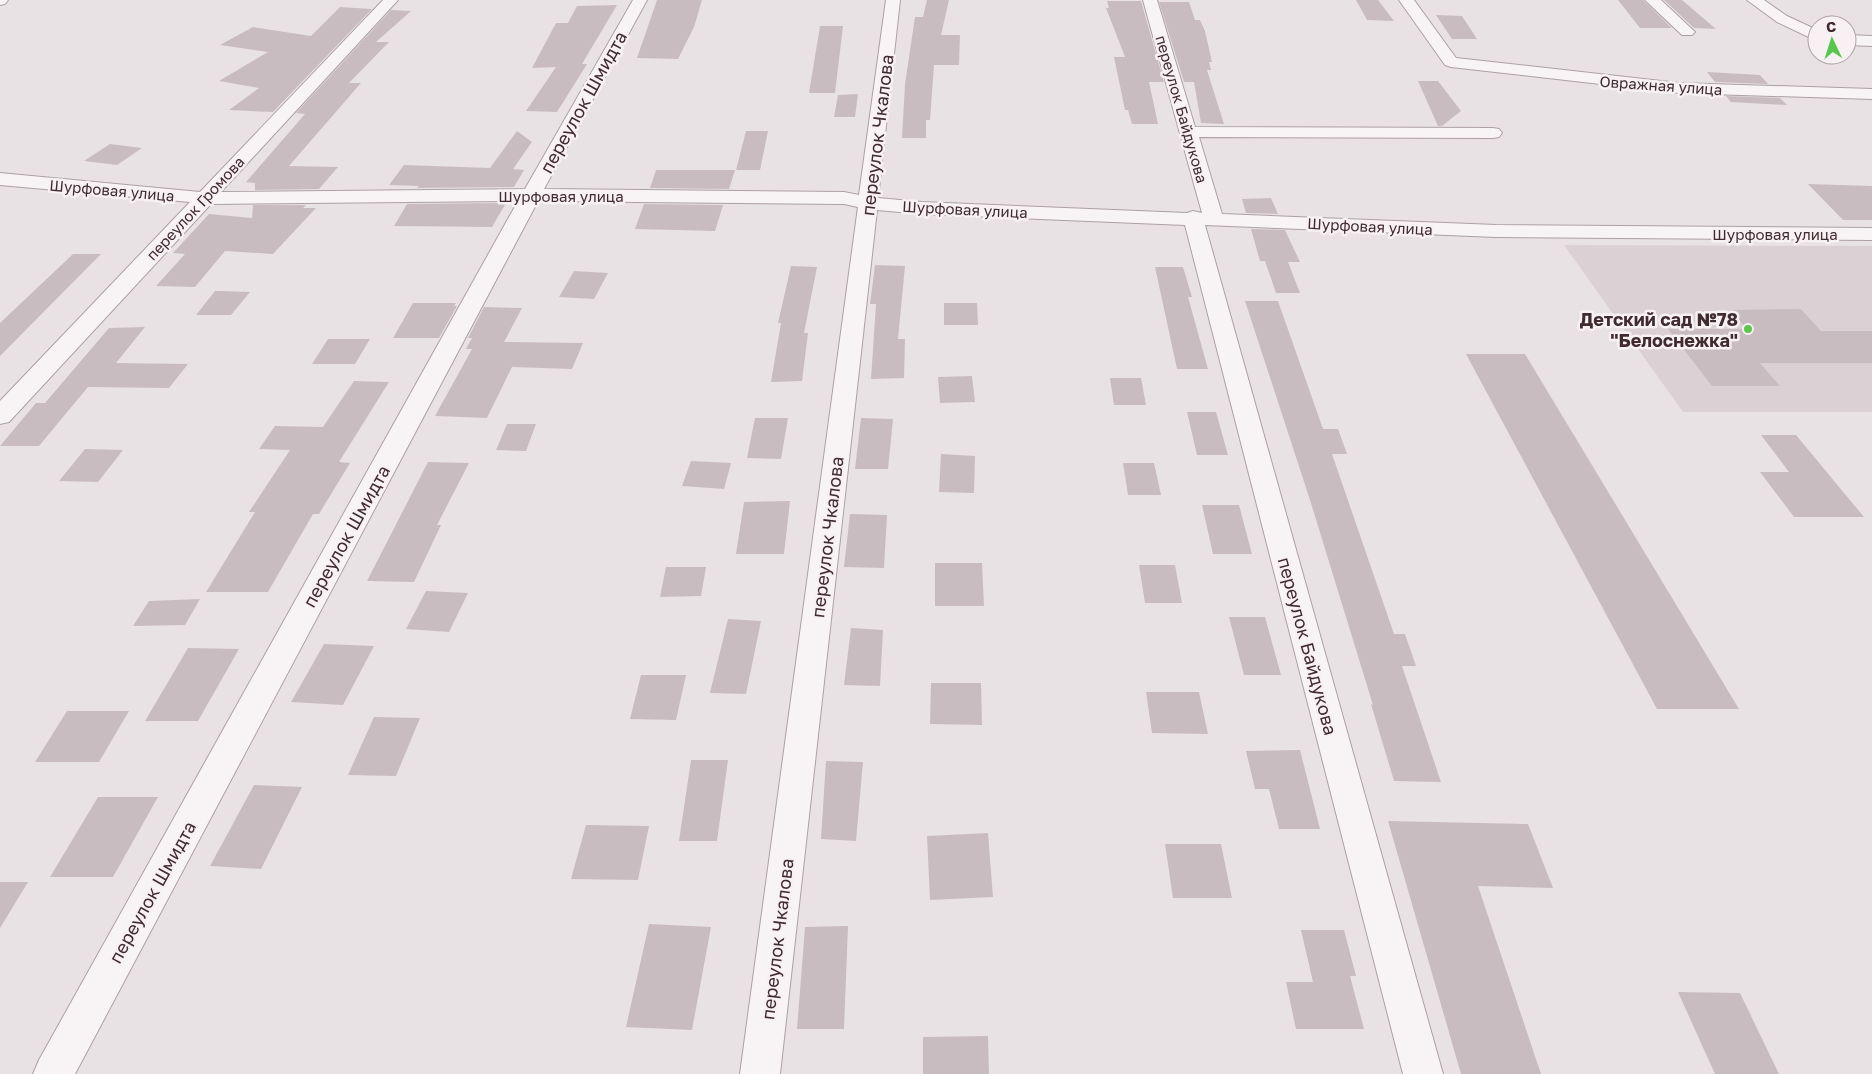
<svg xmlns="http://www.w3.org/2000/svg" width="1872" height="1074" font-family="'Golos Text',sans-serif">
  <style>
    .built { fill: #dbd0d3 }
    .building { fill: #c9bcc0 }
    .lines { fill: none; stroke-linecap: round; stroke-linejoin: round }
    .minor-casing { stroke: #aca0a4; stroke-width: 2 }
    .minor { fill: #f8f4f5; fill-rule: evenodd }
    .poi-dot { fill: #59c74e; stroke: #f7f1f3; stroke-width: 2 }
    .labels { text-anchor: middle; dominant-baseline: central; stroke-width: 5; stroke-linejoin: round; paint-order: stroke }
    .far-street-label { font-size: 15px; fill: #402b31; stroke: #f7f1f3 }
    .street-label { font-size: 18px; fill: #402b31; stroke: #f7f1f3 }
    .poi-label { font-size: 18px; font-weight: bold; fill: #402b31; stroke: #f7f1f3; text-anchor: end }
  </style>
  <rect width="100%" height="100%" fill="#e9e2e4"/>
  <path class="built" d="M1564,245L1872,246V412H1683Z"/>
  <path class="building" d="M657,0H702L694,27L678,59L637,58Z
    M927,0H949L941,35H960L959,65H934L930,120H926V138H902L905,84L915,17H923Z
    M1356,0H1378L1394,21L1367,20Z
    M1618,0H1643L1672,28H1640Z
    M1664,0H1682L1716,29L1694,28Z
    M1107,1H1141L1164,82H1149L1158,124H1132L1128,110H1125L1114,57H1125L1106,8H1109Z
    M1159,2H1189L1195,20H1200L1205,31L1212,62H1209L1211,70H1207L1224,124L1201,123L1194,82H1184Z
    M617,5L582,64H587L557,112L526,111L556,67L532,68L556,23H568L577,6Z
    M340,7L372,9L273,112L229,110L259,88L219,81L268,52L220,45L253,27L311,36Z
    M391,10L411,11L376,42H389L349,83H361L289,166L338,167L319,189L255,190V183L246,182L305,114L296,113Z
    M1436,15L1462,16L1477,39H1452Z
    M820,26H843L835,93H809Z
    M1707,72L1760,75L1768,84L1715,82Z
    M1418,81H1438L1461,111L1442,126H1438Z
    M858,94L855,117H834L838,95Z
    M1726,96L1780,98L1787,105L1731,102Z
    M517,131L532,142L513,169L524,170L514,187L417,188L419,186L389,185L404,165L490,168Z
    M746,131H768L760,170H736Z
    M110,144L142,148L117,165L84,161Z
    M656,170H735L729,189L650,188Z
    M1808,184L1872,186V220H1843Z
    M1271,198L1278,214L1246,213L1242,199Z
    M506,203L492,227L394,226L407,204Z
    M644,204L723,205L715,231L635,229Z
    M253,205H306L303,208H316L273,254L225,251L195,287L156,286L185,254L173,253L209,214L252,218Z
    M1251,229L1285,230L1300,262H1288L1300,293H1276L1265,261H1260Z
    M73,254H101L0,356V323Z
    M875,265L905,266L898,339H905L904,378L871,379L876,304H870Z
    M791,266L817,267L804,333H808L802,381L771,382L781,323H778Z
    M1155,267H1183L1192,297H1188L1208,369H1177Z
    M574,271L608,273L594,299L559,297Z
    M215,291H220L250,292L231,315H196Z
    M1245,301H1278L1323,429H1338L1347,454H1332L1394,634H1405L1416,666H1402L1441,782L1394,781L1371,704L1373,705L1310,500Z
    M413,303H456L454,306H457L439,338H393Z
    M944,303H977L978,325H944Z
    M484,307L522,308L504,342L583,343L572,369L512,367L487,418L435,416L472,349H466L472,338H468Z
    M1801,309L1821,331H1872V363H1760L1780,386H1712L1668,329H1747L1730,310Z
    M145,327L116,363L188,364L169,388L88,387L39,446H0L36,403H45L109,328Z
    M328,339H370L355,364H312Z
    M1466,354H1525L1739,709H1657Z
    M972,376L975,402L940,403L938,377Z
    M1110,378H1141L1146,405H1114Z
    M354,381L389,382L339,462L350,463L319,514H313L268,592H206L255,512H249L290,450L259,449L275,426L323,427Z
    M1187,412H1216L1228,455H1197Z
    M755,418H788L781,459L747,458Z
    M861,418L893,419L888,469H855Z
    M507,424H536L526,451L496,450Z
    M1761,435H1796L1864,517H1794L1760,472H1789Z
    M85,449L123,450L98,482L59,481Z
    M941,454L975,456L974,493L939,492Z
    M691,461L731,463L724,489L682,486Z
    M428,462L469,463L437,525H441L414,582L367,581Z
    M1123,463H1154L1161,495H1128Z
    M790,501L784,554H736L744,502Z
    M1202,505H1239L1252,554H1213Z
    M850,514L887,515L884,568L844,567Z
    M935,563H982L984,606H935Z
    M1139,565H1175L1182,603H1145Z
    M666,567H706L701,596L660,597Z
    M426,591L468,593L449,632L406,629Z
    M200,599L185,625L133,626L149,601Z
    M1229,617H1265L1281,675H1244Z
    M728,619L761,621L746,694L710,693Z
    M851,628L883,630L880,686L844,685Z
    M324,644L374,646L343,705L291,702Z
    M188,648L239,649L198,721H145Z
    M641,675H686L676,720L630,719Z
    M931,683H981L982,725L930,724Z
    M1146,692H1199L1208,734L1152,733Z
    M67,711H129L99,762H35Z
    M374,717L420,718L396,776L348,775Z
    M1300,750L1320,829H1279L1269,789H1255L1246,751Z
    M691,760H728L717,841H679Z
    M826,761L863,762L856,841L821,839Z
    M254,785L302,787L261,869L210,866Z
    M98,797H158L113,877H50Z
    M1388,821L1528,824L1553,888L1478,886L1541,1074H1461Z
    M586,825L649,826L638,880L571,879Z
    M988,833L993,897L930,900L927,836Z
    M1165,844H1221L1232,898H1173Z
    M0,882H28L0,928Z
    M649,924L711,927L692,1030L626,1027Z
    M848,926L844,1029H797L805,927Z
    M1301,930H1344L1356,976H1350L1364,1029H1296L1286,982H1313Z
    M1678,992L1740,993L1779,1074H1715Z
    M988,1036L989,1074H923V1037Z"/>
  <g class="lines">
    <defs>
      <path id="minor" d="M0,0H8L5,4L0,5Z
        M383,0H398L221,192L525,189L633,0H647L544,189L844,192L859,195L886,0H900L878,198L922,202L1187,213L1193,211L1202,213L1143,0H1157L1195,127L1493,128L1499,129L1502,133L1499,137L1493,138L1199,137L1222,214L1496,225L1872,228V240L1496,237L1205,225L1443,1074H1403L1185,225L922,214L877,210L780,1074H740L858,207L844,204L538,201L75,1074H33L39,1060L518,201L211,204L9,422L0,424V401L190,202L0,185V173L200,192Z
        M1399,0H1414L1456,58L1679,83L1872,89V99L1679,93L1451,67L1445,65Z
        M1645,0H1661L1695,32L1692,35H1682Z
        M1747,0H1764L1787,16L1817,30V41L1777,22Z
        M1847,35L1872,36V46L1847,45Z"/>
    </defs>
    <use href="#minor" class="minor-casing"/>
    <use href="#minor" class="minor"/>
  </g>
  <circle class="poi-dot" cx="1748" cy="329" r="5"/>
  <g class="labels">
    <g class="far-street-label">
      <text transform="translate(1661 85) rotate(4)">Овражная улица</text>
      <text transform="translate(1182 109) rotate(74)">переулок Байдукова</text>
      <text transform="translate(112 190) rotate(5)">Шурфовая улица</text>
      <text x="561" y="196">Шурфовая улица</text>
      <text transform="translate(195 208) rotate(-47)">переулок Громова</text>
      <text transform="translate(965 209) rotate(3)">Шурфовая улица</text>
      <text transform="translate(1370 226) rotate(3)">Шурфовая улица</text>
      <text x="1775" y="234">Шурфовая улица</text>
    </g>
    <g class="street-label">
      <text transform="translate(583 102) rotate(-61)">переулок Шмидта</text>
      <text transform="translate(877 135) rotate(-83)">переулок Чкалова</text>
      <text transform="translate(346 536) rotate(-61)">переулок Шмидта</text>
      <text transform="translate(827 537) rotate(-83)">переулок Чкалова</text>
      <text transform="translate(1308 646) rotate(75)">переулок Байдукова</text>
      <text transform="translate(152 892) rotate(-61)">переулок Шмидта</text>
      <text transform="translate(777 939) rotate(-83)">переулок Чкалова</text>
    </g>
    <g class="poi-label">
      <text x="1738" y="319">Детский сад №78<tspan x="1738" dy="21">"Белоснежка"</tspan></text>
    </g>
  </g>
  <g transform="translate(1832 40) rotate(356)"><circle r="24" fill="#f7f1f3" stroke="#aea2a5"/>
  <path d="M0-4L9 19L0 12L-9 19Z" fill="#59c74e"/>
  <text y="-8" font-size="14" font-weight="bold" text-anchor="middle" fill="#402b31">С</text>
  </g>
</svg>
